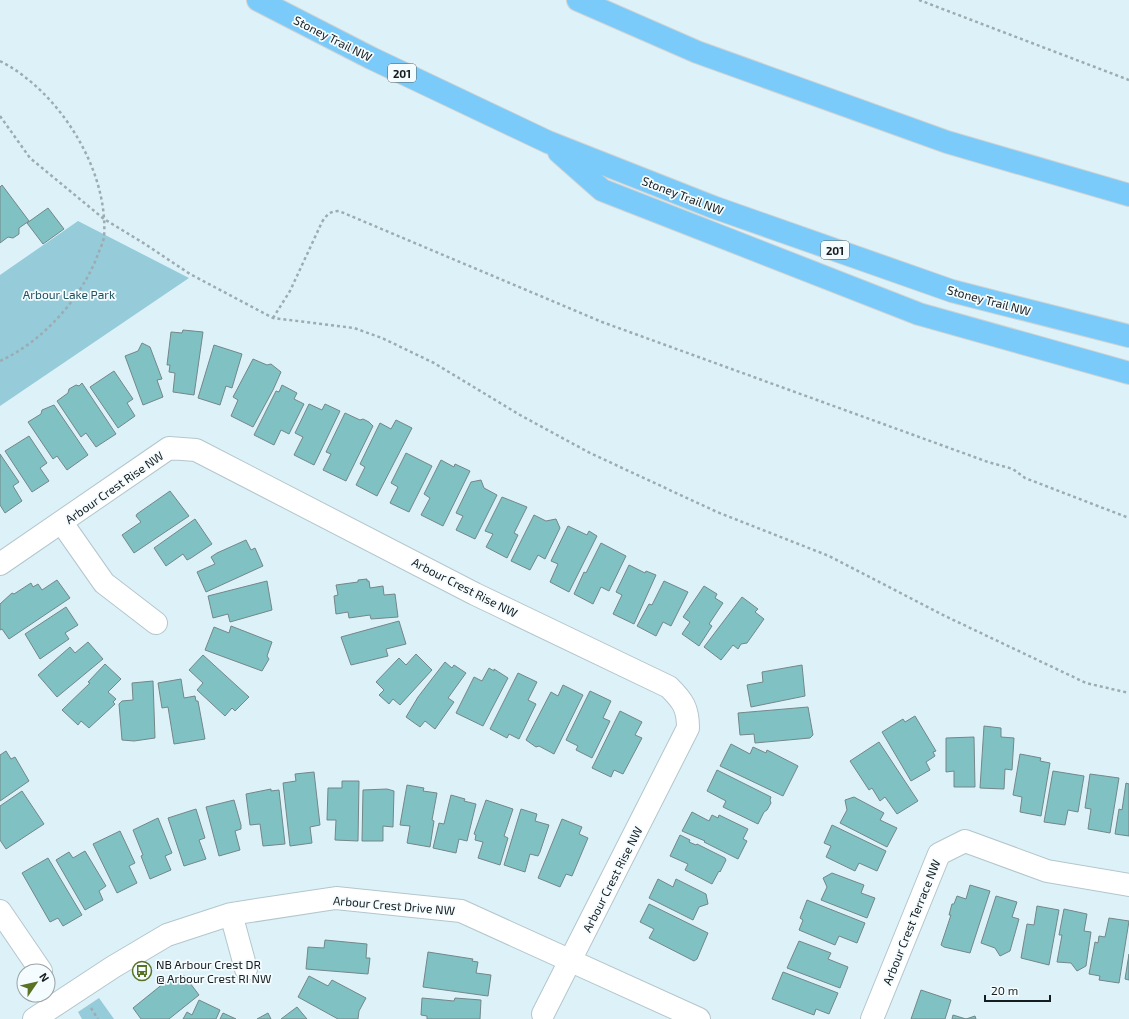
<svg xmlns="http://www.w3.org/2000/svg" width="1129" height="1019" font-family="'Exo 2',sans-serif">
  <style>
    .green { fill: #96cbda }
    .building { fill: #80c1c3; stroke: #738788 }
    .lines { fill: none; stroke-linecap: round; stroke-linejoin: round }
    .minor-casing { stroke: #b3c6cc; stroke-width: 24 }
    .motorway-casing { stroke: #d0d2d2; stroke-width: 24 }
    .path { stroke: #9cacb1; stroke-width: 2.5; stroke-dasharray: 3 3; stroke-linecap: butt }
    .minor { stroke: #fff; stroke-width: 22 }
    .motorway { stroke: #7acbfa; stroke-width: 22 }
    .labels { text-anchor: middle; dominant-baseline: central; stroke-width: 3.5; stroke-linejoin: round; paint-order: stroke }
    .shield { fill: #f4fcff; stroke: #596062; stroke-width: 1 }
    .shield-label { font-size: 11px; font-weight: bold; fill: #161d1f }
    .street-label { font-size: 12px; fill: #161d1f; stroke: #f4fcff }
    .park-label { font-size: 12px; fill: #215360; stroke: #f4fcff }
    .poi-label { font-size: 12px; fill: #161d1f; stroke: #f4fcff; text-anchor: start }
  </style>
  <rect width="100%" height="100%" fill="#ddf2f8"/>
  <path class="green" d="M78,221L189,278L0,406V275Z
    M99,998L114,1019H82L78,1012Z"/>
  <path class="building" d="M2,185L29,221L19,228V234L13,238L8,237L0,243V187Z
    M48,208L64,229L43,244L27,223Z
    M183,330L203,332L194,395L173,392L175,373L169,372L170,365H167L171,332L182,333Z
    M142,343L150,347L162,379L157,380L163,397L143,405L125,356L138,351Z
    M214,345L242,354L232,388L226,386L220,405L198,398Z
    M253,359L267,365L271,364L281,372L273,390L253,427L231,416L238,400L233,397Z
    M114,371L133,399L127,403L135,416L118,428L90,387Z
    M82,383L116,434L96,447L86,433L81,437L57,401L68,393L69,389L76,385L79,386Z
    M282,385L297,393L294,399L304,404L289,434L281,430L274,445L254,435L276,391L279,392Z
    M309,404L322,410L325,404L340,411L314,465L294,455L303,437L295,433Z
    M54,405L88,455L67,470L57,456L53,459L28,422L41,414L42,410Z
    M345,413L360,420L363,419L369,422L373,426L346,481L323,470L331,454L326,452Z
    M396,420L412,428L377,496L356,485L365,467L360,464L380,423L391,429Z
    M29,436L47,463L40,468L49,481L32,492L5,451Z
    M406,453L432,466L409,512L390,503L398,487L391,483Z
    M0,454L19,482L13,486L22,501L5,513L0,505Z
    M441,460L454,467L455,464L470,471L443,526L421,515L430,498L424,494Z
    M481,480L484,488L497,495L475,539L456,530L463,516L456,513L471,482Z
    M170,491L189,516L134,553L122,535L141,522L136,516L137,514Z
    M502,497L527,507L514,533L518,535L507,558L486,547L493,534L485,531Z
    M534,515L546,521L556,519L560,528L545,559L538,555L530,570L511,561Z
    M195,519L212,544L191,558L187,560L183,554L166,566L154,548Z
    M568,526L587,535L589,531L597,536L569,592L550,582L558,564L551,561Z
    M246,540L251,550L255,548L263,566L206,592L197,572L215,564L211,557L217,553Z
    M601,543L626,556L609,591L601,587L593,604L574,594L584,572L586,573Z
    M629,565L645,573L646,571L656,575L634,624L613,614L622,595L616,592Z
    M367,579V581H369L370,588L383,586L384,595L395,594L398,617L371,619L370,615L349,618L348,612L336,614L334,596L338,595L336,585L358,582V580Z
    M57,580L70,598L9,639L2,629L0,630V604L12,593L14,594L31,583L33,587L38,584L42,590Z
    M267,581L272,610L230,622L228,614L213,618L208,596Z
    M664,581L688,592L671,626L663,622L656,636L637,626L649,604L652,605Z
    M704,586L717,594L715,598L723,603L709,624L712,626L699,646L682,634L690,622L683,617Z
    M742,597L758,609L755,612L764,619L747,643L741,644L738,649L733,645L721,660L704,647Z
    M66,607L78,625L65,633L69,639L40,659L25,634Z
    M399,621L406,644L386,649L388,656L351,665L341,637Z
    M231,626L272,642L267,656L269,659L262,671L205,650L214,627L229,633Z
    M88,642L103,659L57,697L38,675L70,647L75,653Z
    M416,654L432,670L400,705L393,699L389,704L379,695L384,690L376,682L399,658L406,665Z
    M203,655L249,697L235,711L232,708L225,716L197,690L203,683L189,670Z
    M445,662L452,668L454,665L466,673L448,698L454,702L435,729L425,721L420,727L406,717L418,697Z
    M105,664L121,679L108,692L116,699L113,702L115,704L89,728L81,721L78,725L62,710L90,683L88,682Z
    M802,665L805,696L751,707L747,685L763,682L762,672Z
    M489,668L494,671V669L508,678L483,726L456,713L474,677L482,681Z
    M518,673L537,682L528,700L536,704L519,739L509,734L507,738L490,729Z
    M181,679L184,698L195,696L196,701H198L205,739L174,744L168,707L162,708L158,683Z
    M153,681L155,738L134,741L122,740L119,704L122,701L133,700L132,683Z
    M563,685L583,695L554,754L539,746L536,747L526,740L551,692L558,696Z
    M590,691L611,701L603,718L610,721L592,758L576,750L578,746L566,740Z
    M808,707L813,735L810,738L755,743L754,734L740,735L738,713Z
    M620,711L642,722L635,735L642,738L623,774L614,770L611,777L592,768Z
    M915,716L936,751L933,752L935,756L926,762L930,770L911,781L882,732L903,719L905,722Z
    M984,726L1001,728V737L1014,738L1012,770L1005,769L1004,789L980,788Z
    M974,737L975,787H954V771L946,772V738Z
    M879,742L918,801L897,814L885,797L880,801L872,788L869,790L850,761Z
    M731,744L750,754L753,747L766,753L767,750L798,766L783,796L720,766Z
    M6,751L11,759L15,757L29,781L0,801V755Z
    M1020,754L1041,758L1040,761L1050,763L1041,816L1020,812L1022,797L1013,795Z
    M717,770L771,797L770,800L771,803L767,810L764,812L758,824L723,807L726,801L707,791Z
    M1053,771L1084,776L1078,812L1068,810L1065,825L1044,822Z
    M314,772L320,825L310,827L312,843L290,846L283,783L296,781L295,774Z
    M1090,774L1119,778L1110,833L1088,829L1091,809L1085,808Z
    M342,781H359L358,841L335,840L336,820H327L328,788H342Z
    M1126,783L1129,784V836L1115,834L1119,809L1122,810Z
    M407,785L424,788L423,791L437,793L432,820L434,821L430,847L407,843L410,826L400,825Z
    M271,789V791L279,790L285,844L263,846L260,824L250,825L246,794Z
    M387,789L394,791L393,827L383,826V841H362L363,790Z
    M22,791L44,824L6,849L0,840V806Z
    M451,795L465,799L464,801L476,804L467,841L459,839L456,853L433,848L439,823L444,824Z
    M854,797L884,813L880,820L897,828L887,847L840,823L847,810L845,800Z
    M234,800L241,825V829L235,831L240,850L219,856L206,807Z
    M486,800L513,809L504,836L508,838L500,865L478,858L483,842L475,840L476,835L474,834Z
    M196,809L205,838L199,840L206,859L184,866L168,818Z
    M521,809L537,814L535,821L549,825L540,852L538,856L530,854L525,872L504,865Z
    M692,812L709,821L712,815L718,818L719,815L748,829L743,839L747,841L738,859L704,842L705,841L682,831Z
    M158,818L172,853L165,856L171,870L150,879L141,856L143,855L133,830Z
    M562,819L582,827L579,834L588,838L572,876L566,874L560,887L538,878Z
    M832,825L886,851L877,871L859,863L855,871L826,857L831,846L824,843Z
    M120,831L135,863L129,866L137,883L117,893L93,844Z
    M680,835L690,840L689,842L696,845L697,844L725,858L726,860L720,872L719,871L712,884L685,870L688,864L670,856Z
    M85,851L106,886L99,891L103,900L85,910L56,860L69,852L73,858Z
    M48,858L82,915L63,926L58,918L50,922L22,873Z
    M832,873L864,885L861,893L875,898L867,918L821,900L827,887L823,878Z
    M658,879L673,887L676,879L706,894L708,904L699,907L693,920L649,898Z
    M970,885L990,891L970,953L944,947L941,945L951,915H949L952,904H954L957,896L966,899Z
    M996,896L1017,902L1012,917L1019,919L1010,951L1000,956L995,948L981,943Z
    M807,900L865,923L857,943L839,936L835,945L799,930L803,920L800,918Z
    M649,904L708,933L697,959L694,961L649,938L654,929L640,922Z
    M1037,906L1059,910L1049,965L1021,958L1027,924L1034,925Z
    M1064,909L1087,914L1084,931L1091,932L1086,966L1077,971L1071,963L1057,962L1062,935H1059Z
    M1109,918L1129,921L1119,983L1099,980L1100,976L1089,974L1095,942L1098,943L1099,936L1105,937Z
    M325,940L367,944L366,958H370L368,974L306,969L308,947L324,948Z
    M799,941L831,953L828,959L848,967L840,988L787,968Z
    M428,952L473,959L472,961L478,962L476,973L491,975L488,996L423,987Z
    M1129,954V980L1125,979Z
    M783,972L838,993L829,1014L816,1009L814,1015L772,999Z
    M184,975L199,995L169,1019H141L133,1008L164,983L170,980L174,984Z
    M309,976L328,986L332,980L366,998L359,1011L358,1019H338L298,997Z
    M921,990L951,1000L945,1019H911Z
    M422,998L454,1001L455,998L481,1000L480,1019H427V1016L421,1015Z
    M199,1000L220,1010L216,1019H183L187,1012L192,1015Z
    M297,1007L307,1019H281Z
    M223,1013L236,1019H220Z
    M268,1013L271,1019H257Z
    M953,1015L966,1019L975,1016L976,1019H952Z"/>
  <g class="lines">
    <defs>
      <path id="minor" d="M62,523L104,583L156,623
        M0,564L169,448L196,450L475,594L669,687C683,701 688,708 688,728L543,1014
        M0,911L41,971
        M231,914L246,969
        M34,1019L113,967L167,935L231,914L336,898L461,911L699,1019
        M872,1019L939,854L965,841L1047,871L1129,885"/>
      <path id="motorway" d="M258,0L371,58L548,142L713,207L952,291L1129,336
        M578,0L697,52L947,142L1129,195
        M559,152L602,190L919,314L1129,373"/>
    </defs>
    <use href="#minor" class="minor-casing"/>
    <use href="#motorway" class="motorway-casing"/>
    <path class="path" d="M919,0L1129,80
      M0,61C59,91 109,170 104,237C103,243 100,249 98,254C82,298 42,342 0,361
      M0,116L30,158L104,219L145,244L190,274L273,318L354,328L382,338L434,363L520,415L590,453L717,512L829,556L945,616L1086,683L1129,693
      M273,318L290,291L322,222C327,214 331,211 339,211L602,322L988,462L1013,469L1025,478L1129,518
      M91,1008L98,1019"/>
    <use href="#minor" class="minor"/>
    <use href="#motorway" class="motorway"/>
  </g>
  <defs>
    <symbol id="bus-ring" viewBox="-11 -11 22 22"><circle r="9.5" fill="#f4fcff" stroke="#5a7223" stroke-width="1.5"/><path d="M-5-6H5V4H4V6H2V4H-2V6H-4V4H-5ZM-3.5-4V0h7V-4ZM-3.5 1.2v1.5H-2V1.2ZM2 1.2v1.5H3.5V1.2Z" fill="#5a7223"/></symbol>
  </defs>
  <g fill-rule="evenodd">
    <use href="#bus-ring" x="131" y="960" width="22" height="22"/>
  </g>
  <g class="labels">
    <g class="shield">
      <rect x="388" y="64" width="28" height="18" rx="3"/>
      <rect x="821" y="241" width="28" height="18" rx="3"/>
    </g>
    <g class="shield-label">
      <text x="402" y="73">201</text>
      <text x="835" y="250">201</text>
    </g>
    <g class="street-label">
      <text transform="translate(333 38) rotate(27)">Stoney Trail NW</text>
      <text transform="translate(683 195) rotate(21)">Stoney Trail NW</text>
      <text transform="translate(989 300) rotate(15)">Stoney Trail NW</text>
      <text transform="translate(114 487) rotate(-35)">Arbour Crest Rise NW</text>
      <text transform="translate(465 587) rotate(27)">Arbour Crest Rise NW</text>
      <text transform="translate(612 879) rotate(-63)">Arbour Crest Rise NW</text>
      <text transform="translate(394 905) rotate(5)">Arbour Crest Drive NW</text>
      <text transform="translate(911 922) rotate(-68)">Arbour Crest Terrace NW</text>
    </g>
    <g class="park-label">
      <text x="69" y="294">Arbour Lake Park</text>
    </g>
    <g class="poi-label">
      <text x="156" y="964">NB Arbour Crest DR<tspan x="156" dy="14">@ Arbour Crest RI NW</tspan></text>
    </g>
  </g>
  <g transform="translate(36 983) rotate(56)"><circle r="19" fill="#f4fcff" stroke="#9ba3a5"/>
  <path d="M0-3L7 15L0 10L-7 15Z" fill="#5a7223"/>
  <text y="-6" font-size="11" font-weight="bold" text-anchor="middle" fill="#161d1f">N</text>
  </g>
  <path d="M985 995v6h65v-6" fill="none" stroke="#161d1f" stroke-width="2"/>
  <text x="991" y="995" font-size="12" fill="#161d1f" stroke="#f4fcff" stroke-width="3" paint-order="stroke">20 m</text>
</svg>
